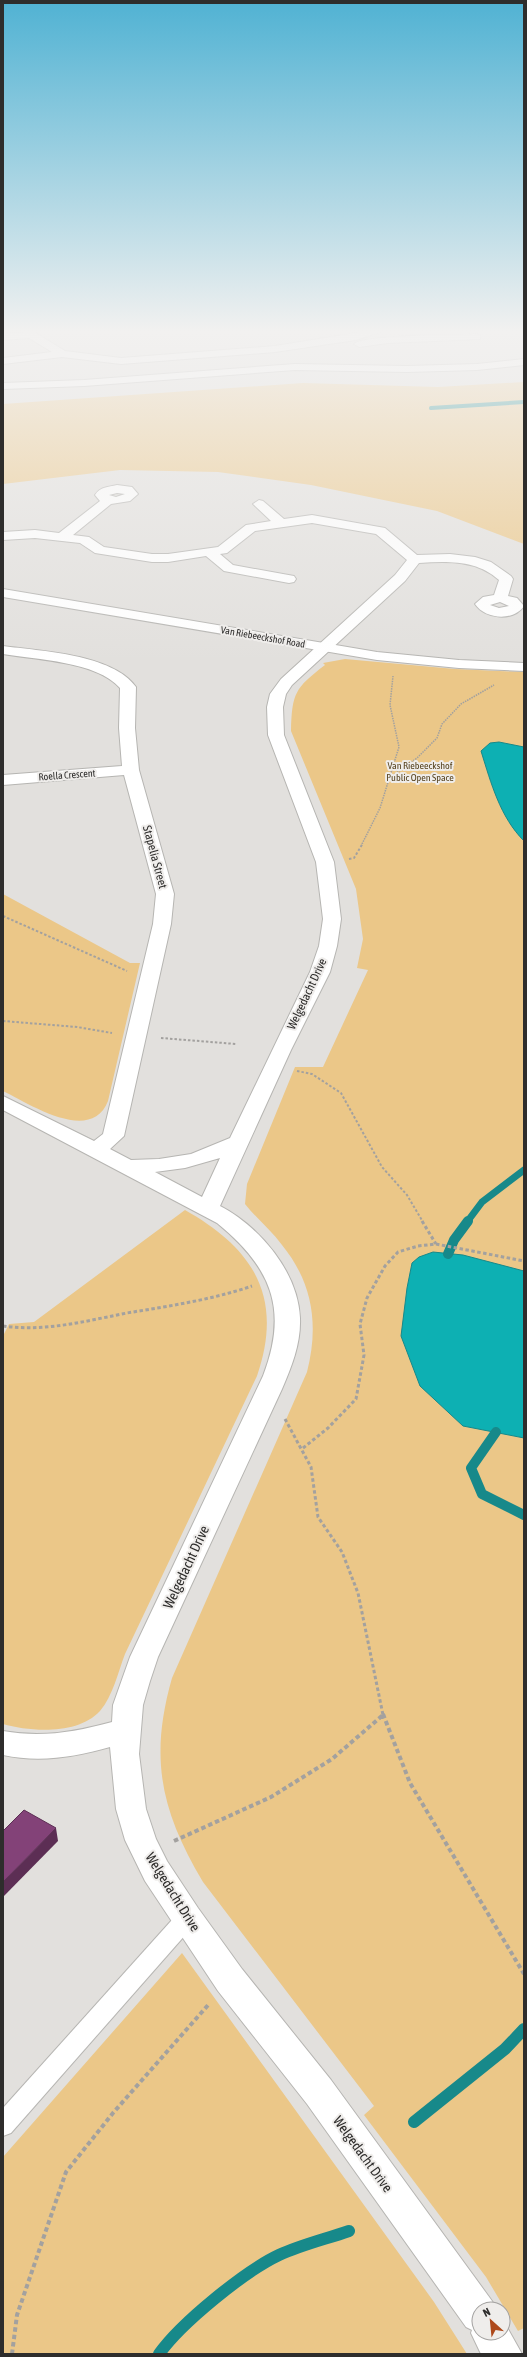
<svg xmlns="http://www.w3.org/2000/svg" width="527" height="2357" font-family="'Asap Condensed',sans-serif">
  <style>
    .green { fill: #ebc788 }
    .water { fill: #0db0b3; stroke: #17898a }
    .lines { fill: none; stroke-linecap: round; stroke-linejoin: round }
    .stream-far3 { stroke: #17898a; stroke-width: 4 }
    .stream-far2 { stroke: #17898a; stroke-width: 7 }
    .stream-far1 { stroke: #17898a; stroke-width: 10 }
    .stream { stroke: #17898a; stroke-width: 12 }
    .service-casing { stroke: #b6b5b2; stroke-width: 2 }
    .minor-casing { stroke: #b6b5b2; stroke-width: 2 }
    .tertiary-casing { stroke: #b6b5b2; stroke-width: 2 }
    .path-far3 { stroke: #a3a19f; stroke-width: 1.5; stroke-dasharray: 1.5 1; stroke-linecap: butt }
    .path-far2 { stroke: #a3a19f; stroke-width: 2; stroke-dasharray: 2.5 2; stroke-linecap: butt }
    .path-far1 { stroke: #a3a19f; stroke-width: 3; stroke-dasharray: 3.5 2.5; stroke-linecap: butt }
    .path { stroke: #a3a19f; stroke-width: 4; stroke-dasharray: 4.5 3; stroke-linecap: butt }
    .service { fill: #fff; fill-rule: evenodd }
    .minor { fill: #fff; fill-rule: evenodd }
    .tertiary { fill: #fff; fill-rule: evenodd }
    .shaded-wall { fill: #5c2e54 }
    .building { fill: #834278; stroke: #5c2e54 }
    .labels { text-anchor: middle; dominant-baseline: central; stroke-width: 4; stroke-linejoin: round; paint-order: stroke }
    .far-street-label { font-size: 10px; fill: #2e2d2c; stroke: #efedeb }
    .far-park-label { font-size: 10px; fill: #56431f; stroke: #efedeb }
    .street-label { font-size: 12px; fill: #2e2d2c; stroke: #efedeb }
    .near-street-label { font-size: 14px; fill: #2e2d2c; stroke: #efedeb }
  </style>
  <rect width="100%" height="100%" fill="#e2e0dd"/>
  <path class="green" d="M524,382V544L437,511L311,485L218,472L120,470L3,484V404L303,383L438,387Z
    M345,659L455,669L524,672V2328L518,2331L486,2277L364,2115L374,2106L203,1882C161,1811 149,1759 172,1678L307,1372C319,1325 313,1283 282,1245C271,1230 257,1219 245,1204L247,1184L295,1067H323L368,970L357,968L363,939L356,889L291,731C292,693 295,688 325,665L323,663Z
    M3,894L130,963H140L108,1101C91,1145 28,1103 3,1091Z
    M185,1210C254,1249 284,1297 257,1376L125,1654C118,1672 113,1696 100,1711C78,1735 31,1732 3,1724V1336L9,1324L34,1322Z
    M182,1953L434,2302L467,2354H3V2157Z"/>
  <path class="water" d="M499,742L524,747V841C500,817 491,783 481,751L490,743Z
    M433,1252L463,1255L524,1271V1438L463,1426L420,1386L401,1336L407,1288L412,1263L419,1257Z"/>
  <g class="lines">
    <path class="stream-far3" d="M431,408L524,402"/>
    <path class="stream-far2" d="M467,1222L482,1202L524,1170"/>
    <path class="stream-far1" d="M448,1254L454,1240L468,1221
      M496,1432L471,1468L482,1494L524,1515"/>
    <path class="stream" d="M414,2122L505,2049L524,2029
      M159,2354C181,2323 245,2271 279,2255C301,2245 326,2239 349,2231"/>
    <defs>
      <path id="service" d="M187,1909L194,1911L197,1918L194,1925L11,2133L3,2136V2108L180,1911Z"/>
      <path id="minor" d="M34,332L65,351L121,358L275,346L362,332H380L356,340L275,352L121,364L62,357L3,364V358L52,352L29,338L3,340V334Z
        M476,334L480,335V339L388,343L359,347L354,344C362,335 458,335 476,334Z
        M524,359V365L477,370L407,372L295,370L84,386L3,389V383L84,380L295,364L407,366L477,364Z
        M117,485L132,487L138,494L130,501L111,504L73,535L89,537L104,547L152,554H168L218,547L246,525L271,521L253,504L259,500L263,501L284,519L312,515L385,528L417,555L450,554L475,557L491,562L511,576L513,579L508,596L517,598L524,606C513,622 485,619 475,604L483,597L494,595L499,580C477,560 448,561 419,563L405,581L292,685L286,694L283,707L284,735L334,862L341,919L337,946L330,972L291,1050L220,1206C260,1227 298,1272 300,1318C301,1343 292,1366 282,1389L158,1657L150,1681L143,1705L139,1754L146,1809L156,1839L167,1861L198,1908L242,1969L331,2080L492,2301L496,2309H479V2333H503V2320L522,2354H481L471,2333L472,2330L466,2327L307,2104L218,1991L145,1881L125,1840L116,1809L110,1747C74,1757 40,1763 3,1755V1731C41,1738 75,1732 112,1722L113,1705L130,1657L263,1376C289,1309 271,1267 217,1223L3,1110V1096L94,1141L103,1134L153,924L156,894L124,775L3,785V775L122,766L119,728L120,688C96,661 37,660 3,654V646C40,651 113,654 136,687L135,728L139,770L174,894L171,924L124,1136L110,1149L131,1160L159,1159L191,1154L230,1138L310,972L319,946L323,919L316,862L268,735L267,707L270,694L281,679L395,575L407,560L376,534L312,523L255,531L227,553L220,554L233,565L294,576L296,579L294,582L289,583L224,571L206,556L168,562H152L95,553L80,543L35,538L3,540V532L35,530L59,533L100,501L95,495C100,487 108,487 117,485ZM117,493L125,494L116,497L109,495ZM500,602L509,606L499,608L490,605ZM220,1158L202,1197L155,1172L185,1168Z"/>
      <path id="tertiary" d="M3,589L377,652L459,660L524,663V671L459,668L377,660L3,597Z"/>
    </defs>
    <use href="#service" class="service-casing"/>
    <use href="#minor" class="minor-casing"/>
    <use href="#tertiary" class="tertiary-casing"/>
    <path class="path-far3" d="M391,777L417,758L437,738L442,724L461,704L494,685
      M362,844L380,808L399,747L390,705L393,676"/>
    <path class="path-far2" d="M349,859L354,858L363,843
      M3,916L127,971
      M3,1021L77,1027L112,1033
      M161,1038L236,1044
      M297,1071L312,1074L341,1093L382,1167L407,1195L423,1222"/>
    <path class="path-far1" d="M422,1221L436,1244
      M3,1326C45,1332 86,1321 127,1313C169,1306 211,1300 252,1286
      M285,1419L311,1467L318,1517L342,1552L358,1593L383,1715
      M303,1448L328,1428L356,1399L364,1355L360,1324L367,1298L385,1266L398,1252L418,1246L436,1244L524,1261"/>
    <path class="path" d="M383,1714L410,1783L524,1974
      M174,1841L271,1797L332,1759L383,1715
      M12,2354L17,2315L66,2172L113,2113L209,2004"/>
    <use href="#service" class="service"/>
    <use href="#minor" class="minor"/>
    <use href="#tertiary" class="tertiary"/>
  </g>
  <path class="shaded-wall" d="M56,1828L58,1841L3,1897V1882Z"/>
  <path class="building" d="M24,1810L56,1828L3,1882V1831Z"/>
  <linearGradient id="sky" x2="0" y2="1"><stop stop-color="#50b2d3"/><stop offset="0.5" stop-color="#f2f1f0"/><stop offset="1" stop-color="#f2f1f0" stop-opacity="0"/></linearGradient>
  <rect width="527" height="662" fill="url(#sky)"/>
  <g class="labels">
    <g class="far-street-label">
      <text transform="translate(263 637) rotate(10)">Van Riebeeckshof Road</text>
      <text transform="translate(67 775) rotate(-4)">Roella Crescent</text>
    </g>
    <g class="far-park-label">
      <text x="420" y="765">Van Riebeeckshof<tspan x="420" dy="12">Public Open Space</tspan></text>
    </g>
    <g class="street-label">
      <text transform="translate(155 857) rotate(75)">Stapelia Street</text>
      <text transform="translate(307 994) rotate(-65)">Welgedacht Drive</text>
    </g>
    <g class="near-street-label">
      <text transform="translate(186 1567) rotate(-65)">Welgedacht Drive</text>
      <text transform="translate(173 1892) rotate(58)">Welgedacht Drive</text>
      <text transform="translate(363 2154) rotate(54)">Welgedacht Drive</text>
    </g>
  </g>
  <rect width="527" height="2357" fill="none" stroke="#2e2d2c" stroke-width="8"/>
  <g transform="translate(491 2321) rotate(333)"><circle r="19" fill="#efedeb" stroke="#a2a09f"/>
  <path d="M0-3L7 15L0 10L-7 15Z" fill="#ae491b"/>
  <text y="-6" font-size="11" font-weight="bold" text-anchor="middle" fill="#2e2d2c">N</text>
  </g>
</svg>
